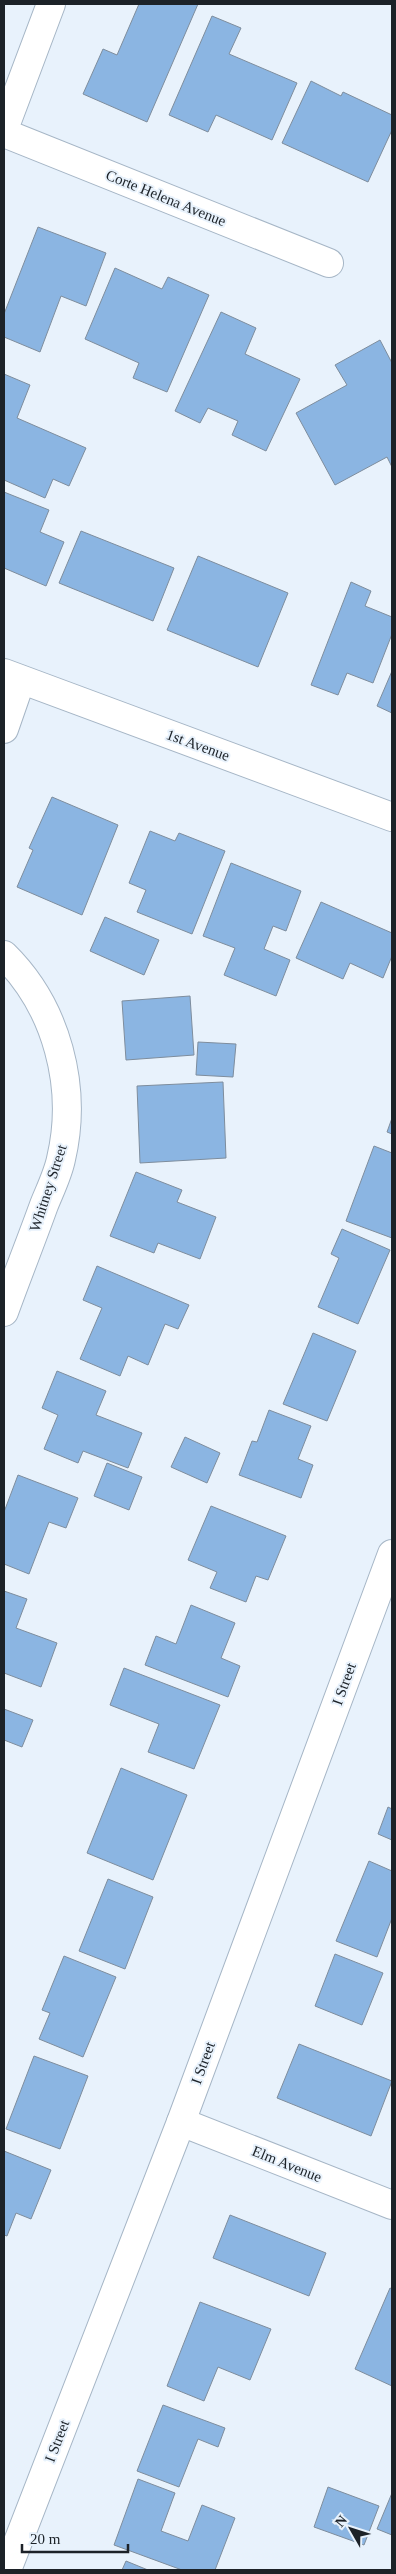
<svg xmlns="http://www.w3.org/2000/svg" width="396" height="2574" font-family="Georgia,serif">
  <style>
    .building { fill: #8bb5e2; stroke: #7e8d9d }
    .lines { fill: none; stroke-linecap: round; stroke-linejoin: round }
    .minor-casing { stroke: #a6b6c6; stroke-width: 30 }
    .tertiary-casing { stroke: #a6b6c6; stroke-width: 30 }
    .minor { stroke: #fff; stroke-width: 28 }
    .tertiary { stroke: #fff; stroke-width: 28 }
    .labels { text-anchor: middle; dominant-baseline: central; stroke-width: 4; stroke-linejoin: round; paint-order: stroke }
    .street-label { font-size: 15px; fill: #1c2228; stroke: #e8f2fc }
  </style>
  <rect width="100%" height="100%" fill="#e8f2fc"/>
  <path class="building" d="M139,4H198L147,122L83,94L103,49L117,55Z
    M212,16L241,28L229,54L297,83L272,140L216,115L208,132L169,115Z
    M311,81L341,96L343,92L392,115V130L368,182L282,143Z
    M38,227L106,253L86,306L61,296L40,352L4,337V314Z
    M115,268L162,289L168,277L209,295L167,392L133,378L139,363L85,339Z
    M221,312L256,328L245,354L300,379L266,451L232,435L238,421L208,408L200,423L175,411Z
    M380,340L392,363V467L387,457L335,485L296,413L347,385L335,365Z
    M4,374L30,385L17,418L86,448L69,486L53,479L45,498L4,480Z
    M4,492L49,510L40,532L64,542L46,586L4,568Z
    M81,531L174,568L153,621L59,583Z
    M198,556L288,593L258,667L167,630Z
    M351,582L371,591L365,606L392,617V634L373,683L347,673L338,695L311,685Z
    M392,671V713L377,706Z
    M52,797L118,825L82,915L17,887L33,850L29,848Z
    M150,831L175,841L179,833L225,851L192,934L137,912L146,890L129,883Z
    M231,863L301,891L286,931L273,926L264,949L290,960L276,996L224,975L235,948L203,936Z
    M321,902L392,933V956L383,978L350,963L343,979L296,958Z
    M105,917L159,940L144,975L90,951Z
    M190,996L194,1055L126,1060L122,1001Z
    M198,1042L236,1044L233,1077L196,1075Z
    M223,1082L226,1158L140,1163L137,1086Z
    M392,1118V1134L387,1132Z
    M374,1146L392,1153V1238L346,1221Z
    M136,1172L182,1190L177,1202L216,1217L200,1259L158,1243L154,1253L110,1236Z
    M342,1229L390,1250L358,1324L318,1307L339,1258L331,1254Z
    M97,1266L189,1305L178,1329L165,1324L148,1365L128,1356L120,1376L80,1359L102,1308L83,1300Z
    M313,1333L356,1351L327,1421L283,1404Z
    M57,1371L106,1391L96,1415L142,1433L128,1468L83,1451L78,1463L44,1449L58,1415L42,1408Z
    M269,1410L311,1426L298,1459L313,1465L301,1498L239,1475L252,1441L257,1442Z
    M185,1437L220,1453L207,1483L171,1467Z
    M107,1463L142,1477L129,1510L94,1496Z
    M18,1475L78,1498L66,1528L49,1522L29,1574L4,1564V1512Z
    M211,1506L286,1536L268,1580L256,1576L246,1602L210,1588L217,1572L188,1560Z
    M4,1591L27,1599L16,1628L57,1643L41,1687L4,1673Z
    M191,1605L235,1623L221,1658L240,1666L228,1697L145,1665L156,1636L176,1644Z
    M124,1668L220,1705L194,1769L148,1752L159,1724L110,1705Z
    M4,1709L33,1720L22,1747L4,1740Z
    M121,1768L187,1795L153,1880L87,1853Z
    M388,1807L392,1809V1840L378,1834Z
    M369,1861L392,1871V1918L377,1957L336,1941Z
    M108,1879L153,1897L125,1969L79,1951Z
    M335,1954L383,1973L362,2025L315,2006Z
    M64,1956L116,1977L83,2057L39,2039L50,2013L42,2010Z
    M299,2044L392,2081L371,2136L277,2098Z
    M34,2056L88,2076L60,2149L6,2129Z
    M4,2151L51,2170L31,2219L16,2213L7,2236L4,2235Z
    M230,2215L326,2253L309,2296L213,2258Z
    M390,2288L392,2289V2386L355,2369Z
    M200,2302L271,2329L250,2380L218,2367L204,2401L167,2386Z
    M163,2405L225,2428L218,2447L198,2439L179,2487L137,2471Z
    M138,2479L175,2493L161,2531L188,2541L202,2505L235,2518L215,2570H182L114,2545Z
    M328,2487L379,2506L364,2545L314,2527Z
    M392,2493V2535L377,2529Z
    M126,2561L148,2570H122Z"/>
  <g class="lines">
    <defs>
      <path id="minor" d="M4,129L51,4
        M4,133L329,263
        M4,729L21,680
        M4,955C57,1007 78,1087 61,1159C58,1174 50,1190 44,1205C31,1241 17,1276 4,1312
        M181,2122L392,2205"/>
      <path id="tertiary" d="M4,673L392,817
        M7,2570L181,2122L392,1554"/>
    </defs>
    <use href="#minor" class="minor-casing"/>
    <use href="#tertiary" class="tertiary-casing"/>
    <use href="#minor" class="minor"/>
    <use href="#tertiary" class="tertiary"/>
  </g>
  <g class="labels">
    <g class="street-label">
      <text transform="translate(166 198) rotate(22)">Corte Helena Avenue</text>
      <text transform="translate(198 745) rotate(20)">1st Avenue</text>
      <text transform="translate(48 1188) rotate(-72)">Whitney Street</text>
      <text transform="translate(344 1684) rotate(-70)">I Street</text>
      <text transform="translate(203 2063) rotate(-70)">I Street</text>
      <text transform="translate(287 2164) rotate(22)">Elm Avenue</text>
      <text transform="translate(57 2441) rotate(-69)">I Street</text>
    </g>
  </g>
  <rect width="396" height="2574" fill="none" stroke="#1c2228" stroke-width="10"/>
  <g transform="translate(351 2529) rotate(309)" stroke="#e8f2fc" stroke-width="4" paint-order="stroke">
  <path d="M0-4L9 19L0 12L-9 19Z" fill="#1c2228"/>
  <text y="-8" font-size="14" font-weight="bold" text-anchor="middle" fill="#1c2228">N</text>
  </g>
  <path d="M22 2544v8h106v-8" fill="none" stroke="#1c2228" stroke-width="2.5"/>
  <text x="30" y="2544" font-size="15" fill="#1c2228" stroke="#e8f2fc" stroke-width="4" paint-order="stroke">20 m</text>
</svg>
